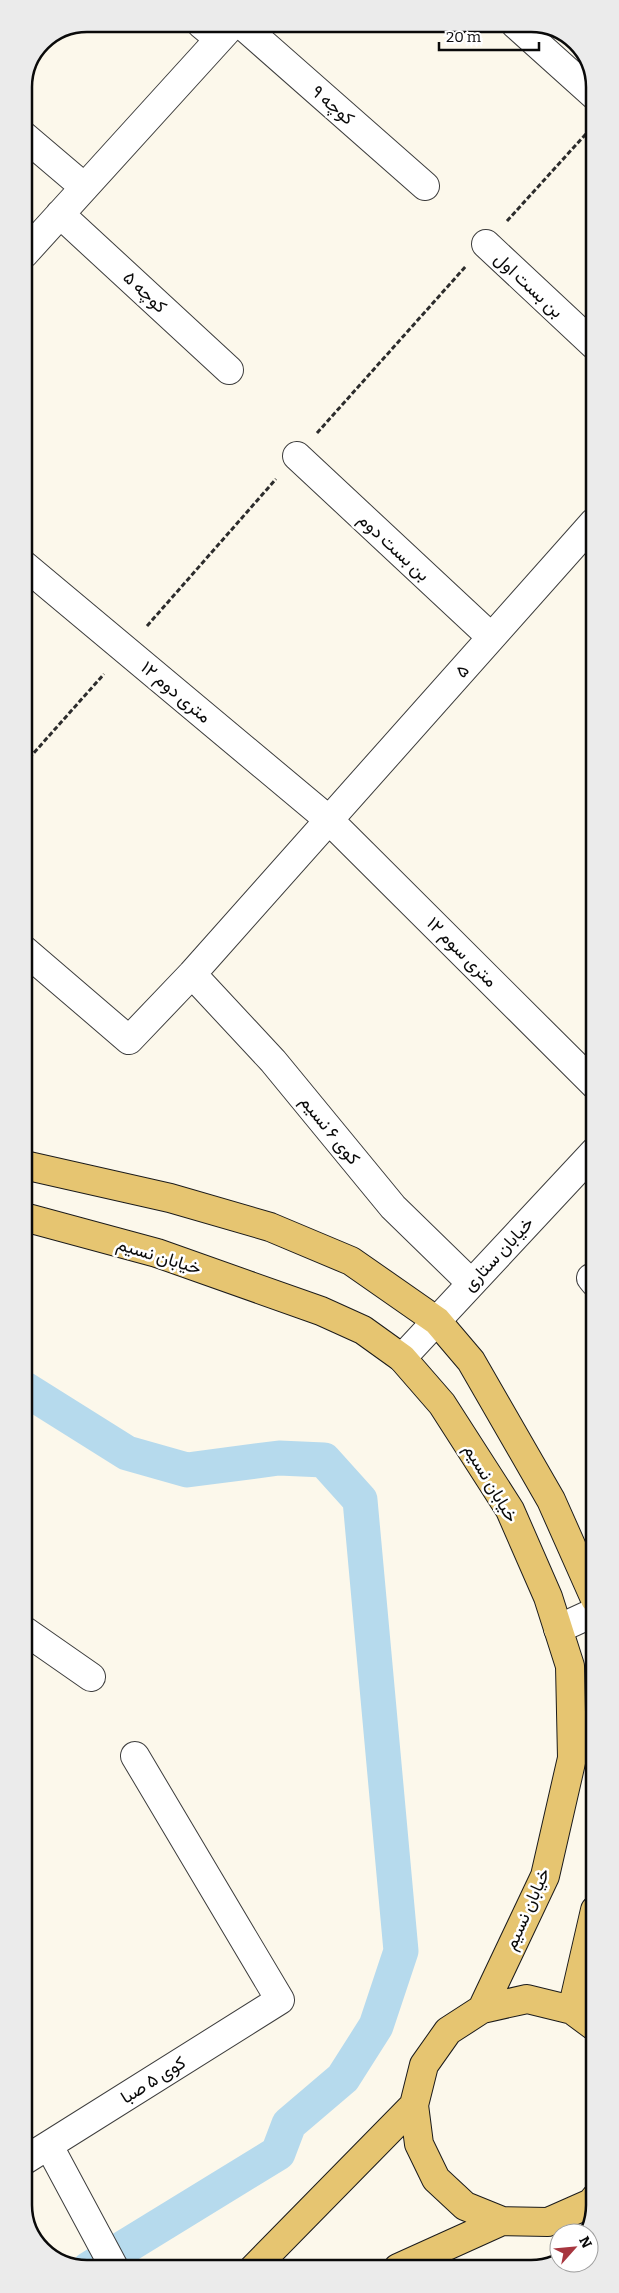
<svg xmlns="http://www.w3.org/2000/svg" width="619" height="2293" font-family="Bitter,Vazirmatn,serif">
  <style>
    .lines { fill: none; stroke-linecap: round; stroke-linejoin: round }
    .canal { stroke: #b6daed; stroke-width: 35 }
    .minor-casing { stroke: #3d3d3d; stroke-width: 30 }
    .major-casing { stroke: #1b1b1b; stroke-width: 30 }
    .path { stroke: #2c2c2c; stroke-width: 3; stroke-dasharray: 5 2.5; stroke-linecap: butt }
    .minor { stroke: #fff; stroke-width: 28 }
    .major { stroke: #e6c571; stroke-width: 28 }
    .labels { text-anchor: middle; dominant-baseline: central; stroke-width: 5; stroke-linejoin: round; paint-order: stroke }
    .street-label { font-size: 18px; fill: #0a0a0a; stroke: #fff }
    .rim { fill: none; stroke: #0a0a0a; stroke-width: 2.5 }
  </style>
  <rect width="100%" height="100%" fill="#fcf8eb"/>
  <g class="lines">
    <path class="canal" d="M25,1389L127,1453L187,1470L279,1458L324,1460L360,1500L401,1951L376,2026L343,2078L289,2124L278,2153L89,2269"/>
    <defs>
      <path id="minor" d="M201,24L219,39
        M241,24L425,186
        M515,24L594,95
        M24,136L84,187
        M60,214L229,370
        M486,244L594,345
        M24,254L233,24
        M297,456L491,637
        M24,565L329,820L595,1085
        M24,950L129,1040L192,974L594,522
        M192,974L273,1061L393,1207L471,1283
        M591,1278L595,1283
        M402,1358L595,1151
        M558,1629L595,1612
        M25,1631L91,1677
        M49,2146L115,2269
        M25,2160L280,2000L135,1756"/>
      <path id="major" d="M24,1165L170,1198L270,1227L351,1261L437,1321L471,1361L551,1500L595,1599
        M24,1217L157,1253L321,1311L363,1330L402,1358L442,1404L510,1510L548,1597L570,1666L572,1758L545,1876L482,2009
        M572,2010L595,1910
        M595,2027L572,2010L527,1999L482,2009L448,2031L424,2065L414,2105L419,2144L436,2179L465,2206L502,2221L548,2222L591,2203L595,2198
        M398,2268L502,2221
        M253,2269L414,2105"/>
    </defs>
    <use href="#minor" class="minor-casing"/>
    <use href="#major" class="major-casing"/>
    <path class="path" d="M507,221L594,125
      M317,433L466,266
      M147,626L276,479
      M24,764L104,674"/>
    <use href="#minor" class="minor"/>
    <use href="#major" class="major"/>
  </g>
  <g class="labels">
    <g class="street-label">
      <text transform="translate(333 105) rotate(41)">کوچه ۹</text>
      <text transform="translate(529 285) rotate(43)">بن بست اول</text>
      <text transform="translate(145 292) rotate(43)">کوچه ۵</text>
      <text transform="translate(394 547) rotate(43)">بن بست دوم</text>
      <text transform="translate(462 671) rotate(-48)">۵</text>
      <text transform="translate(176 692) rotate(40)">۱۲ متری دوم</text>
      <text transform="translate(462 952) rotate(45)">۱۲ متری سوم</text>
      <text transform="translate(330 1130) rotate(51)">کوی ۶ نسیم</text>
      <text transform="translate(498 1254) rotate(-47)">خیابان ستاری</text>
      <text transform="translate(159 1256) rotate(17)">خیابان نسیم</text>
      <text transform="translate(491 1483) rotate(59)">خیابان نسیم</text>
      <text transform="translate(527 1909) rotate(-66)">خیابان نسیم</text>
      <text transform="translate(153 2080) rotate(-32)">کوی ۵ صبا</text>
    </g>
  </g>
  <path d="M0 0H619V2293H0ZM87 32H531A55 55 0 0 1 586 87V2205A55 55 0 0 1 531 2260H87A55 55 0 0 1 32 2205V87A55 55 0 0 1 87 32Z" fill="#ebebeb" fill-rule="evenodd"/>
  <path class="rim" d="M87 32H531A55 55 0 0 1 586 87V2205A55 55 0 0 1 531 2260H87A55 55 0 0 1 32 2205V87A55 55 0 0 1 87 32Z"/>
  <g transform="translate(574 2248) rotate(63)"><circle r="24" fill="#ffffff" stroke="#9d9d9d"/>
  <path d="M0-4L9 19L0 12L-9 19Z" fill="#a7363f"/>
  <text y="-8" font-size="14" font-weight="bold" text-anchor="middle" fill="#0a0a0a">N</text>
  </g>
  <path d="M439 42v8h100v-8" fill="none" stroke="#0a0a0a" stroke-width="2.5"/>
  <text x="446" y="42" font-size="15" fill="#0a0a0a" stroke="#ffffff" stroke-width="4" paint-order="stroke">20 m</text>
</svg>
